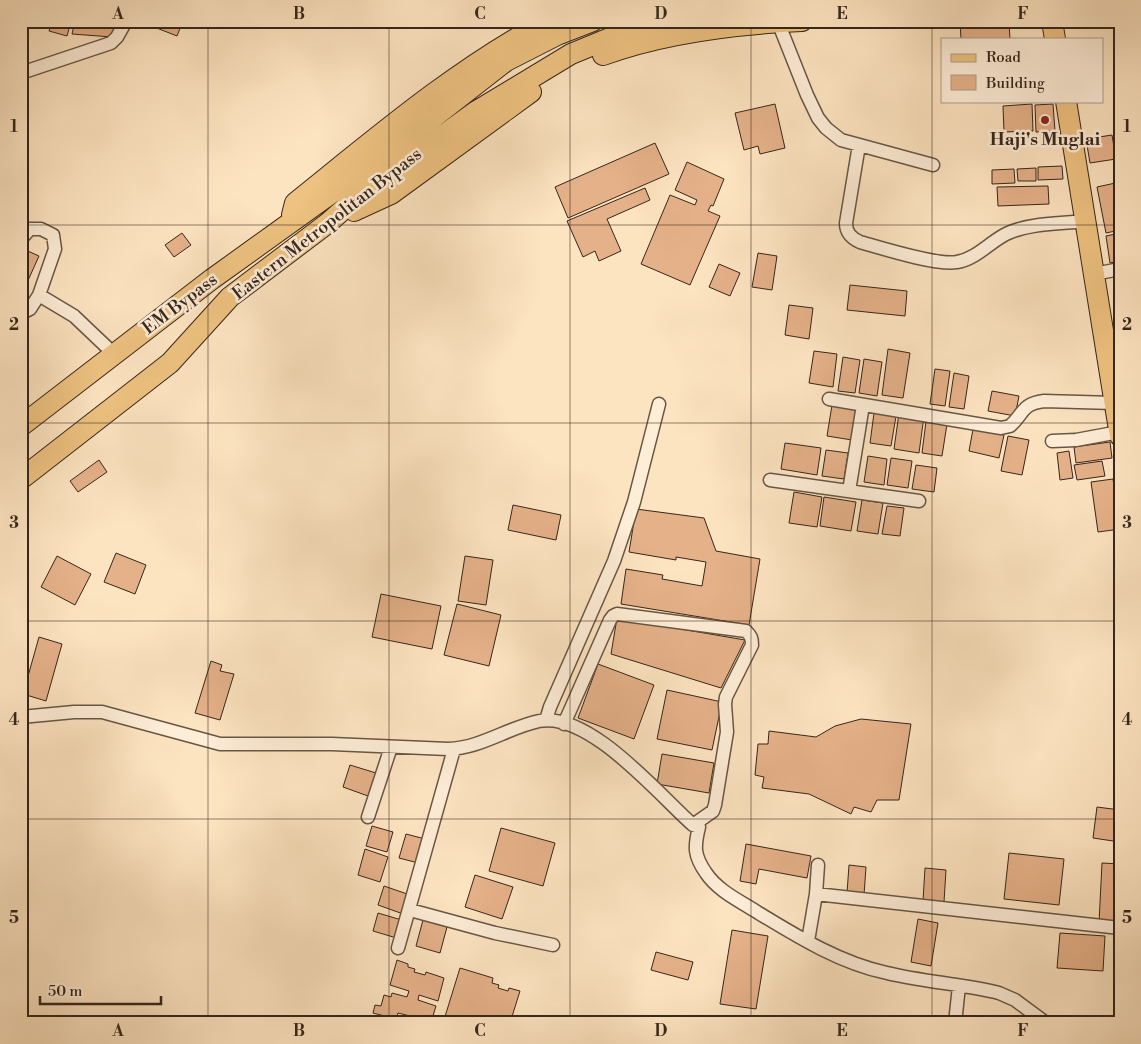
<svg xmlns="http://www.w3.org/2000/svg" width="1141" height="1044" font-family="'Libre Bodoni',serif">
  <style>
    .building { fill: #e5b189; stroke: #36261b }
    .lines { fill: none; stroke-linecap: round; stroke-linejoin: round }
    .street-casing { stroke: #685644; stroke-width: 15 }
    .primary-casing { stroke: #36261b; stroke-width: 22 }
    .street { stroke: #feedd7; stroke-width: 12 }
    .primary { stroke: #eec280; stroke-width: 20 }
    .grid { fill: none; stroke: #36261b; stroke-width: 1; stroke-opacity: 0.55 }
    .poi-dot { fill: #8f2418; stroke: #feedd7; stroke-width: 2 }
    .labels { text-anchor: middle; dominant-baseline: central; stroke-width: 5; stroke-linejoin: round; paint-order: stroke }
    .poi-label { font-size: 18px; font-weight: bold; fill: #36261b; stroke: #feedd7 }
    .street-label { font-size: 18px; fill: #36261b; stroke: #feedd7 }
    .neatline { fill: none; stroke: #36261b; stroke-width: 2 }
    .grid-label { font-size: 16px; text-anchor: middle; font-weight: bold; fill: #36261b }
  </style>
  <rect width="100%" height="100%" fill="#fde4c1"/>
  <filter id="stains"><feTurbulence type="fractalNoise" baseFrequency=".004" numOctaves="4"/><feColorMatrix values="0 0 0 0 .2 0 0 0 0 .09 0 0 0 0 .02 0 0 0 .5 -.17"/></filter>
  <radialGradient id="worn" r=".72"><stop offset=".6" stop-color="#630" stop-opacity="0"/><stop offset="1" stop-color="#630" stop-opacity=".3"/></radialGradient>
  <path class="building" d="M52,21H71L67,36L49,31Z
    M75,21H115L121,23L112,37L72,34Z
    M151,21H183L177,36L149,25Z
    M1009,21L1010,39H961L960,22Z
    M775,104L785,148L760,154L758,146L744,150L735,113Z
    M1032,104L1033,131L1004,132L1003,106Z
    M1053,104L1055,131L1036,132L1035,105Z
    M1120,116V148H1119L1114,117Z
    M1112,135L1116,159L1090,163L1086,139Z
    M655,143L669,174L568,218L555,187Z
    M687,162L724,179L713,206L711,205L708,211L720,216L690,285L641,264L670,195L695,205L697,200L675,190Z
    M1062,166L1063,179L1038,180V167Z
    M1036,168V181H1018L1017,169Z
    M1014,169L1015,183L992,184V170Z
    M1120,182V230L1106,233L1097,187Z
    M1048,186L1049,204L998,206L997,187Z
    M645,188L650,200L607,219L621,251L599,261L595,251L583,257L567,221Z
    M182,233L191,245L174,257L165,245Z
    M1120,233V261L1110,263L1106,236Z
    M21,248L39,256L21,296Z
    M758,253L777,256L772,290L752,287Z
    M719,264L740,273L730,296L709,287Z
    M850,285L907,291L905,316L847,310Z
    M789,305L813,308L809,339L785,335Z
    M888,349L910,353L903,398L882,395Z
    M814,351L837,354L833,387L809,383Z
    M843,357L860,360L855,393L838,391Z
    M864,359L882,362L877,396L859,393Z
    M935,369L950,371L945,406L930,404Z
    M954,373L969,376L964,409L949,407Z
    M992,391L1019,396L1015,416L988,411Z
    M832,405L857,408L852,440L827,436Z
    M874,413L896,416L891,446L870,443Z
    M899,413L924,416L919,453L894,449Z
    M926,421L947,424L942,456L922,453Z
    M973,429L1004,435L999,458L969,451Z
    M1008,436L1029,440L1022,475L1001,471Z
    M1110,442L1112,458L1076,463L1074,447Z
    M785,443L821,448L817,475L781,469Z
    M826,450L848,453L844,479L822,476Z
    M1069,451L1073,478L1060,480L1057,453Z
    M868,456L887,459L884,485L864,482Z
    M891,458L912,461L908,488L887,485Z
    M99,460L107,472L78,492L70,481Z
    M1102,461L1105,476L1077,480L1074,465Z
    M916,465L937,468L934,492L912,489Z
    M1113,479L1120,529L1098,532L1091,482Z
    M794,492L822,497L817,527L789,523Z
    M824,497L856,502L851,531L820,526Z
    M862,500L883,503L878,534L857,531Z
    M513,505L561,515L556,540L508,530Z
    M887,506L904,508L900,536L882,534Z
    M636,509L704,518L716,551L760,559L749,625L621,604L626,569L663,575L662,579L702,586L706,562L676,557V560L629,552Z
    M116,553L146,565L135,594L104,582Z
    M57,556L91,574L75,605L41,587Z
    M465,556L493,560L486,605L458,601Z
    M381,594L441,606L432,649L372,637Z
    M457,604L501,615L489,666L444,655Z
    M617,618L745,640L721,688L611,654Z
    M39,637L62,644L46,701L23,694Z
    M211,661L222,665L220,671L234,674L220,720L195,713Z
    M598,664L654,685L634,739L578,718Z
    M667,690L722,702L712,750L657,739Z
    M861,719L911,724L899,800H877L871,812L854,807L851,814L809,794L762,788L764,777L755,775L758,744H768L769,731L816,737L835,726Z
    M662,754L714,763L709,793L657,784Z
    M350,765L376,773L368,796L343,787Z
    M1097,807L1120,810V842L1093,838Z
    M372,826L393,832L387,852L366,846Z
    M501,828L555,843L543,886L489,871Z
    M406,834L429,840L422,864L399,858Z
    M746,844L811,856L807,878L759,869L756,884L740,881Z
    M365,849L388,857L380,882L358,875Z
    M1009,853L1064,859L1059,905L1004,899Z
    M1102,863L1120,864V924L1099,923Z
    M849,865L866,867L864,895L847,893Z
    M925,868L946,870L944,902L923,901Z
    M475,875L513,887L502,919L465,907Z
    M384,886L413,896L406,915L378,905Z
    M378,913L405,921L400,939L373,931Z
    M918,919L938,923L931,966L911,962Z
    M423,920L447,927L440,953L416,946Z
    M732,930L768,936L756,1009L720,1004Z
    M1060,933L1105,936L1103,971L1057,968Z
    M656,952L693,962L688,980L651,970Z
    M397,960L408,964V967L415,969L414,972L425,975L426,972L444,978L438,1001L419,995L418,1000L436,1006L432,1019L437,1020L436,1023H408L410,1016L398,1013L396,1019L373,1013L375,1005L381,1006L384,995L391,997L392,993L407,997L409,991L390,985Z
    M1116,961L1120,962V984L1114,983Z
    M460,968L493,978L492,983L499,985L498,988L508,991L509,988L520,991L510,1023H443Z"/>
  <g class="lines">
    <defs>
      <path id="street" d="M778,22L807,95L818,118L826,128L841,140L933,165
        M21,73L111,43L117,37L126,21
        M859,145L846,223C846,233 851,238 860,242C881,248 938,266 957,262C976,259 990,242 1006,234C1028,223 1061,224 1085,221
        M21,239L30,229H41L53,235L55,249L39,295L30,309L26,311H21
        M1094,274L1120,269
        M39,295L74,316L114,354
        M829,399L1001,428L1010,426C1024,414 1021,404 1044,401L1114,403
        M1052,441L1076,440L1119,432
        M770,480L919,501
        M849,491L863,405
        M21,717L74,712H102L220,744H332L448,749C481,748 507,728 539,721C589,711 658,794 693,825L699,827C694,847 694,856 706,873C718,891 740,901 757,912C798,937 840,963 887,973C924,982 963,984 999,993L1015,1000L1046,1023
        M546,720L550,707L614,561L634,502L659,404
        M564,724L610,620L613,616L617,614L746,631C751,636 752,638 752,645L726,697L725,704L727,732L715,805L713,811L693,825
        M368,817L391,747
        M816,894L818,865
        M410,910L495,933L553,945
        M808,941L816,894L1120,928
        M398,948L454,749
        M955,1023L959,986"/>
      <path id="primary" d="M1052,21L1055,39
        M603,55C666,32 736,24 802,21
        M1066,101L1120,436
        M354,211L391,194L531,92
        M292,215L295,203C376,138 455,70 547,21
        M21,426L212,279L393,149L506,61L557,35L593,21
        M21,479L170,363L230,297L328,223L353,201L475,112L571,54L632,29L665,21"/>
    </defs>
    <use href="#street" class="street-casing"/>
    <use href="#primary" class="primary-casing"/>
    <use href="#street" class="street"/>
    <use href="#primary" class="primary"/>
  </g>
  <path class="grid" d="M208,21V1023M389,21V1023M570,21V1023M751,21V1023M932,21V1023M21,225H1120M21,423H1120M21,621H1120M21,819H1120"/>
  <circle class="poi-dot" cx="1045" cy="120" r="5"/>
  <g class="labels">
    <g class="poi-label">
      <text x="1045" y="139">Haji's Muglai</text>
    </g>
    <g class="street-label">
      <text transform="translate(327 224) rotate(-38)">Eastern Metropolitan Bypass</text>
      <text transform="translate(180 304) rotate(-37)">EM Bypass</text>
    </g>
  </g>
  <rect width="1141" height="1044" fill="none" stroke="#fde4c1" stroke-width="55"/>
  <rect x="941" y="38" width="162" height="65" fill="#feedd7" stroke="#ae9d8c"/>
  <rect x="951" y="54" width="25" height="8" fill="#eec280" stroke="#ae9d8c"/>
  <text x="986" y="62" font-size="15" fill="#36261b">Road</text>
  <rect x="951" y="75" width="25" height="15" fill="#e5b189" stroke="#ae9d8c"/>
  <text x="986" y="88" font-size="15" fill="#36261b">Building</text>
  <path d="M40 996v8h121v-8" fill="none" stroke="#36261b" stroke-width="2.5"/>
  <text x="48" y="996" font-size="15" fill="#36261b" stroke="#feedd7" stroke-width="4" paint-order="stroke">50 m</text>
  <rect x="28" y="28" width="1086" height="988" class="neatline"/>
  <g class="grid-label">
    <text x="118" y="19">A</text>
    <text x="299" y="19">B</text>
    <text x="480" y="19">C</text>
    <text x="661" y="19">D</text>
    <text x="842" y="19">E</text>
    <text x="1023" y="19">F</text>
    <text x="14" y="132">1</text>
    <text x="1127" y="132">1</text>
    <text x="14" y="330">2</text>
    <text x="1127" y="330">2</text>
    <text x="14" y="528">3</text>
    <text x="1127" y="528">3</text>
    <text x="14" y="725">4</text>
    <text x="1127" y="725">4</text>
    <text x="14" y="923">5</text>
    <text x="1127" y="923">5</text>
    <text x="118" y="1036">A</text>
    <text x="299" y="1036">B</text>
    <text x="480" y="1036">C</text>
    <text x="661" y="1036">D</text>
    <text x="842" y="1036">E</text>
    <text x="1023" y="1036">F</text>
  </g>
  <rect width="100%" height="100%" filter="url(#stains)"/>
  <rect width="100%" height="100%" fill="url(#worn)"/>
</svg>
